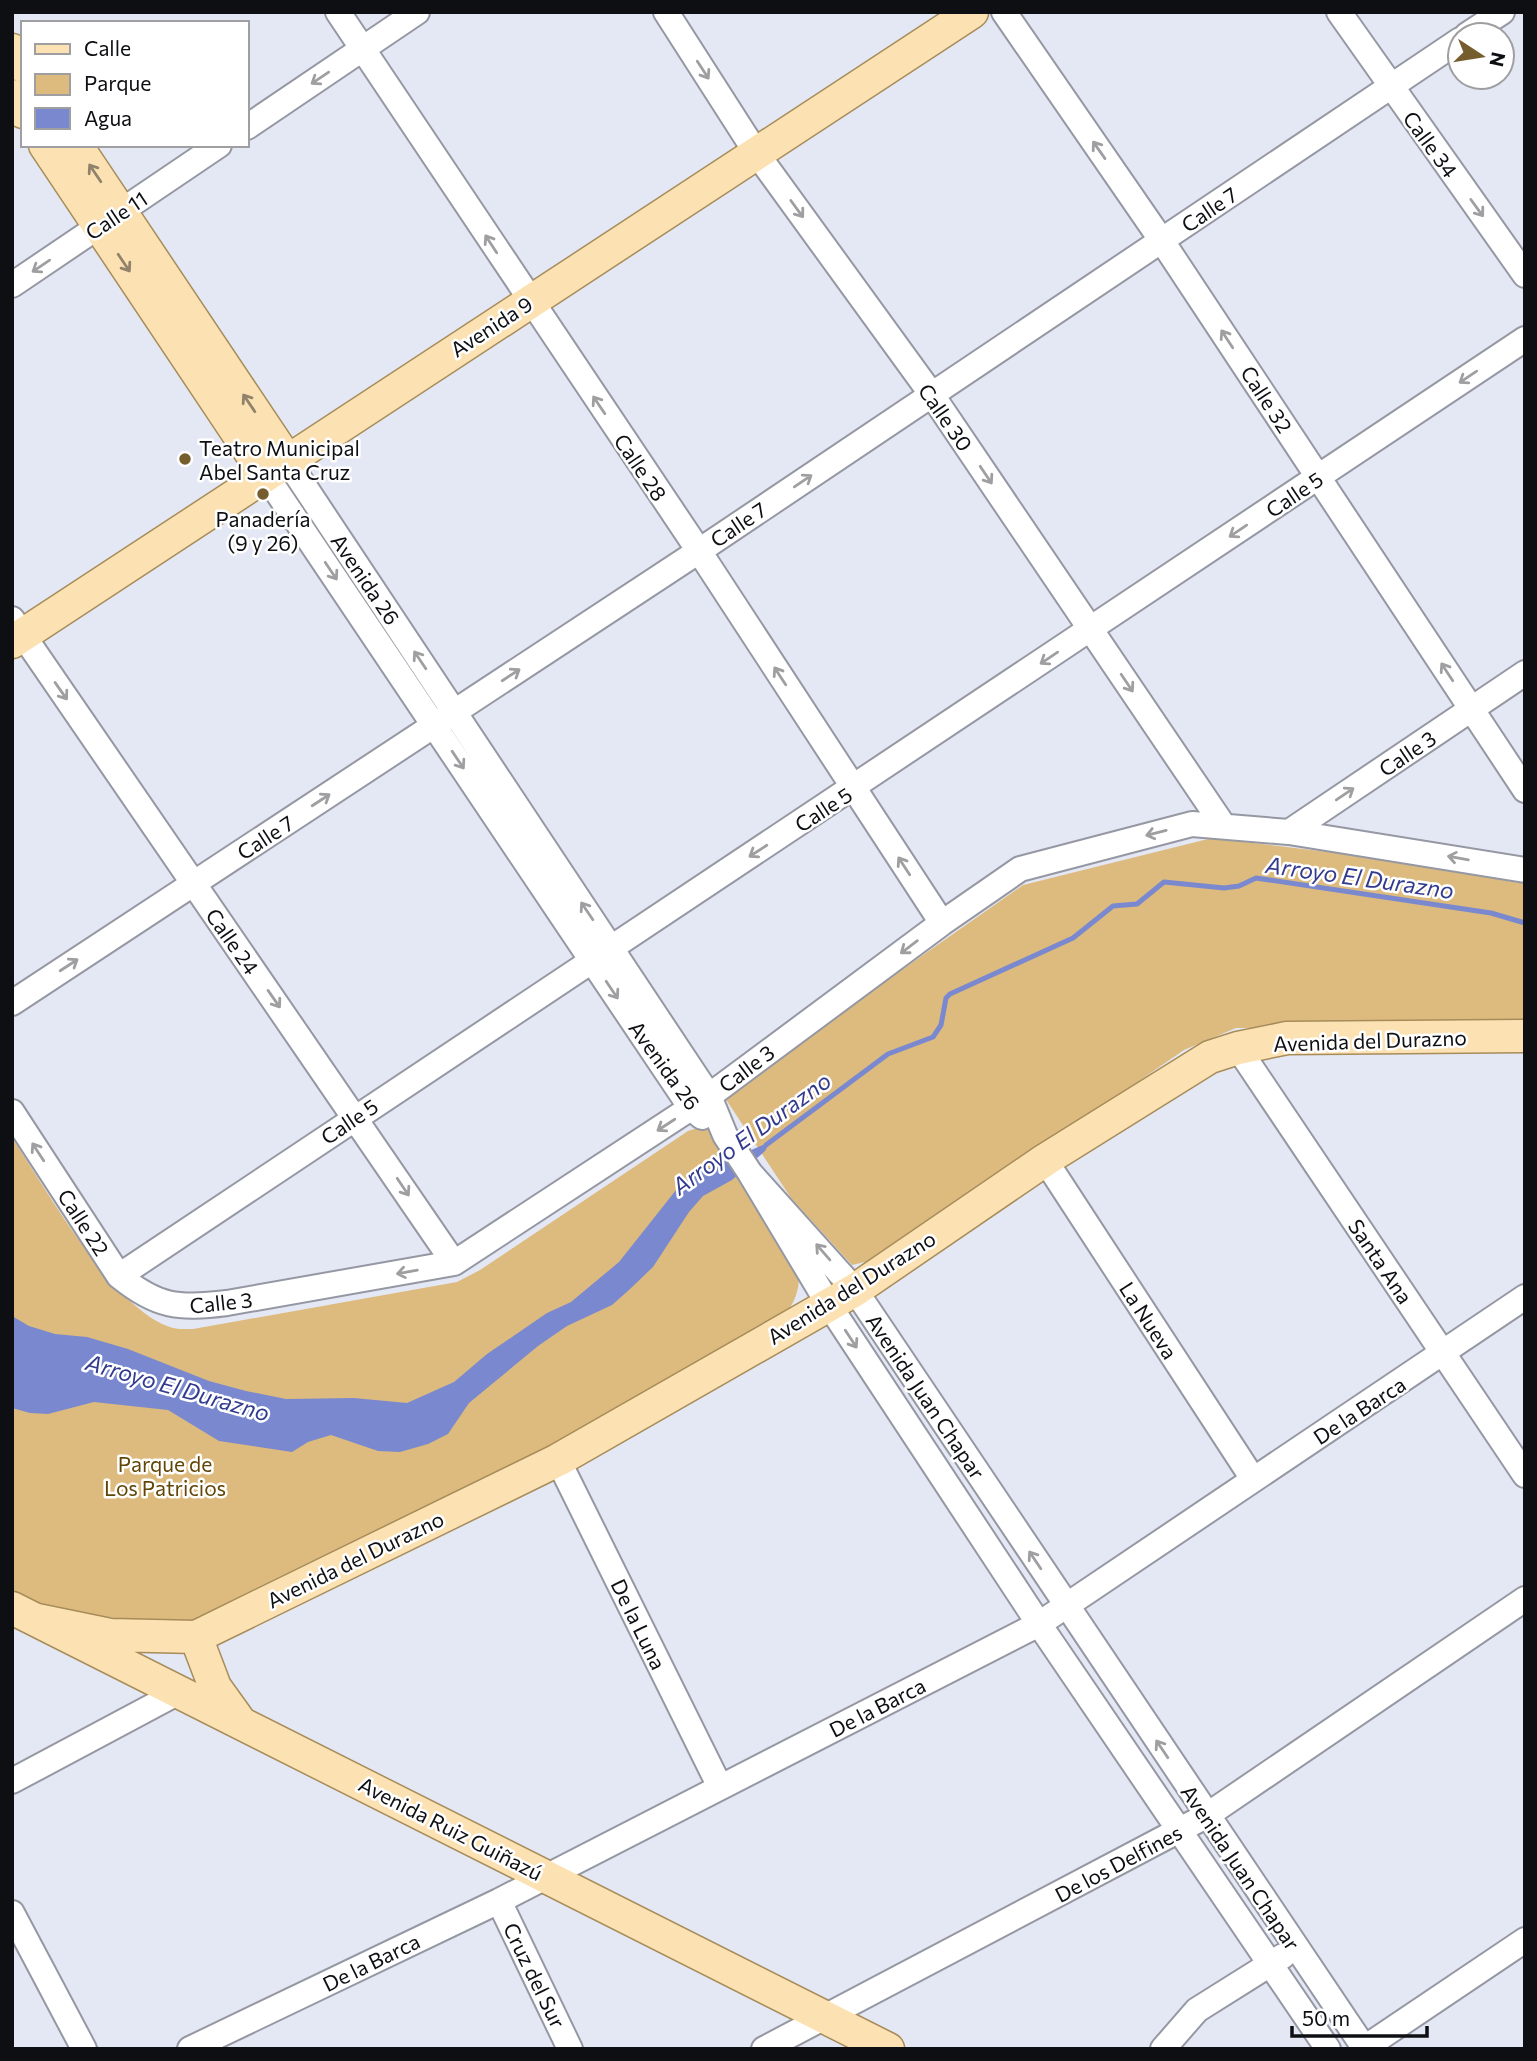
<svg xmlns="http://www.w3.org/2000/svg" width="1537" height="2061" font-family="Commissioner,sans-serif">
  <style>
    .green { fill: #ddbb7e }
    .water { fill: #7a89cf }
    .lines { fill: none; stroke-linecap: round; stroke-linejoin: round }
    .stream { stroke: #7a89cf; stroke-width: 5 }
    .minor-casing { stroke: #9598a3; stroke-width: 28 }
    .major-casing { stroke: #a78c5a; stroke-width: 35 }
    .minor { stroke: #fff; stroke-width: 24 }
    .major { stroke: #fce2b3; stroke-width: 32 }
    .oneway { stroke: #9f9fa1 }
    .oneway2 { stroke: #91836b }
    .poi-dot { fill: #765d2e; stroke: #fff; stroke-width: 2.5 }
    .labels { text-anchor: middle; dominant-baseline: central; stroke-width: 5; stroke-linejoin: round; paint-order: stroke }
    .street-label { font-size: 21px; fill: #0e0f13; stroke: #fff }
    .poi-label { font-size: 21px; fill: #0e0f13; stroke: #fff; text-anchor: start }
    .park-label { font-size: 21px; fill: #614607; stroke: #fff }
    .water-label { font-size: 23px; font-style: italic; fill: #323b8e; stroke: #fff }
  </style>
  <rect width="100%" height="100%" fill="#e4e8f4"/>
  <path class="green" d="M1212,838L1370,857L1525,884V1025L1236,1028L1184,1050L882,1258L852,1265L791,1198L723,1095L1023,885Z
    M700,1127H706L743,1182L799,1278C798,1312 773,1325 749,1345L203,1620C160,1629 55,1611 12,1595V1138C47,1190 110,1304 167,1326C176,1330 184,1329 193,1329L457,1282L480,1270L688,1131Z"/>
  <path class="water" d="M770,1142L765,1151L732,1180L703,1196L689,1212L653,1267L629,1290L612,1305L567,1326L538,1346L469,1403L448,1434L428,1444L400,1452L378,1451L331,1435L308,1442L292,1452L219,1441L168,1410L94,1402L48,1414L30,1413L12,1408V1316L29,1326L55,1334L87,1337L128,1349L209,1381L246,1391L286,1399L354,1398L407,1403L454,1382L487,1354L547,1313L571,1302L619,1262L680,1185L700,1172Z"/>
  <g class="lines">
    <path class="stream" d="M766,1145L888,1054L933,1037L941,1025L946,998L950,994L1073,938L1113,906L1137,904L1164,882L1224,888L1239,886L1256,878L1491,913L1525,923"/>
    <defs>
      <path id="minor" d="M338,12L699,551L942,923
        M666,12L757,154L932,395L1223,825
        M1004,12L1162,241L1525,790
        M1339,12L1525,275
        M1467,35L1502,12
        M247,127L417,12
        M12,285L219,145
        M287,460L709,1096L725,1135L750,1173
        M265,474L691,1108L702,1117
        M12,619L454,1263
        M1289,832L1525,673
        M12,1003L699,551L1460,40
        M1238,1048L1525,1475
        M12,1112L119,1276C157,1307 178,1309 227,1303L454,1263L709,1096L942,923L1020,869L1192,824L1289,832L1525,870
        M1045,1160L1253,1479
        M119,1276C588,965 1057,653 1525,339
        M558,1460L720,1787
        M12,1781L179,1692
        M499,1901L570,2049
        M12,1913L84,2049
        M190,2049L499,1901L1039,1624L1525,1297
        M764,2049L1206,1816L1525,1599
        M1163,2049L1197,2010L1283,1956
        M1328,2049L1039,1624L829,1305L750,1173L855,1290L1365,2049
        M1363,2049L1525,1940"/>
      <path id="major" d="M12,50L23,66
        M12,96L23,112
        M45,145L265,474
        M76,145L287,460
        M12,642L972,12
        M12,1608L888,2049
        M37,1620L110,1635L196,1637L558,1460L855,1290L1045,1160L1210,1057L1238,1048L1287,1038L1525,1036
        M196,1637L215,1687L238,1719"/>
    </defs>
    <use href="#minor" class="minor-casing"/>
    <use href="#major" class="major-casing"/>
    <use href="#minor" class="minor"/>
    <use href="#major" class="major"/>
  </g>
  <defs><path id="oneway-shaft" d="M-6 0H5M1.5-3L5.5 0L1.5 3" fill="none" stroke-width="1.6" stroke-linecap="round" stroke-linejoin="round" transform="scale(1.75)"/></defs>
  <g class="oneway">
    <use href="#oneway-shaft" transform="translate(703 70) rotate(57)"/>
    <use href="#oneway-shaft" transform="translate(320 78) rotate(146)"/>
    <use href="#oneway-shaft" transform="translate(1099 150) rotate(-125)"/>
    <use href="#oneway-shaft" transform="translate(1477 208) rotate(54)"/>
    <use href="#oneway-shaft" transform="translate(797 209) rotate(54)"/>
    <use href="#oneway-shaft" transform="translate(491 244) rotate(-123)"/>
    <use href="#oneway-shaft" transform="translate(41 266) rotate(146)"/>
    <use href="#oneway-shaft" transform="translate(1227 339) rotate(-123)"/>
    <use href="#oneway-shaft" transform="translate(1468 377) rotate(146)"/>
    <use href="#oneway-shaft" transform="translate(599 405) rotate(-124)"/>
    <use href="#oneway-shaft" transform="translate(986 475) rotate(56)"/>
    <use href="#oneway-shaft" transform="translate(803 481) rotate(-34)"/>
    <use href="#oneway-shaft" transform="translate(1238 531) rotate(146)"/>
    <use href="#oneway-shaft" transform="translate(331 571) rotate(56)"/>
    <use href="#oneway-shaft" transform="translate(1049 658) rotate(146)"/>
    <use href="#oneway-shaft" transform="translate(420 660) rotate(-124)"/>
    <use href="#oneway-shaft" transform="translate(1447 672) rotate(-123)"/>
    <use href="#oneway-shaft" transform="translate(511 675) rotate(-33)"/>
    <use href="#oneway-shaft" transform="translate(780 676) rotate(-123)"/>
    <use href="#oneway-shaft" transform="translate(1127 683) rotate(56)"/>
    <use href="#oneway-shaft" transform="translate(61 691) rotate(55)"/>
    <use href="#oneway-shaft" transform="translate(458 760) rotate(56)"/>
    <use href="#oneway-shaft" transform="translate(1345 794) rotate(-34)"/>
    <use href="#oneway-shaft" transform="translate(321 800) rotate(-33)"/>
    <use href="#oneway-shaft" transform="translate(1156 833) rotate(166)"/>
    <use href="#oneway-shaft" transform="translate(758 851) rotate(147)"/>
    <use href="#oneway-shaft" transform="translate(1458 858) rotate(-170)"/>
    <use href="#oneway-shaft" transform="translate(904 866) rotate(-123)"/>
    <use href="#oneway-shaft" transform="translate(587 911) rotate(-124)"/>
    <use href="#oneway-shaft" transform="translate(909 947) rotate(143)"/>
    <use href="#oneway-shaft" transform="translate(69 965) rotate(-33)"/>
    <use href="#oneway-shaft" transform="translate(612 990) rotate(56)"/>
    <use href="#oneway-shaft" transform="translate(274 999) rotate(55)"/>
    <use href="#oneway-shaft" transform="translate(666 1125) rotate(147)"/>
    <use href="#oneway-shaft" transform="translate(38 1152) rotate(-123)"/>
    <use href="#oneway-shaft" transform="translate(403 1187) rotate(56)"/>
    <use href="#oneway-shaft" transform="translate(823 1252) rotate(-131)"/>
    <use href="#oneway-shaft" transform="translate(407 1272) rotate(170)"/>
    <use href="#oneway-shaft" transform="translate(851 1339) rotate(57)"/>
    <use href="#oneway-shaft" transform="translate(1035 1560) rotate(-124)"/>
    <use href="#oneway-shaft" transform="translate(1162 1749) rotate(-124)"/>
  </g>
  <g class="oneway2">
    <use href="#oneway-shaft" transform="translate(95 173) rotate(-124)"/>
    <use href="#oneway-shaft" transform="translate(124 263) rotate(56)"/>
    <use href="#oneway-shaft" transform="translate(249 403) rotate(-124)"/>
  </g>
  <g class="poi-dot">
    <circle cx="185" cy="459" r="7"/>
    <circle cx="263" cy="494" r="7"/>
  </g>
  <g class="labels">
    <g class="street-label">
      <text transform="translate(1431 144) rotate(54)">Calle 34</text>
      <text transform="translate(1209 209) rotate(-34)">Calle 7</text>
      <text transform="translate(116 215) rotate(-34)">Calle 11</text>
      <text transform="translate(491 326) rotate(-33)">Avenida 9</text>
      <text transform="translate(1267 399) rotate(57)">Calle 32</text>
      <text transform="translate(946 417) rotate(55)">Calle 30</text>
      <text transform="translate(641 467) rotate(56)">Calle 28</text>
      <text transform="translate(1294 494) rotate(-34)">Calle 5</text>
      <text transform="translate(738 524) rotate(-34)">Calle 7</text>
      <text transform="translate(366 579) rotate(56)">Avenida 26</text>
      <text transform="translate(1407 753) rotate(-34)">Calle 3</text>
      <text transform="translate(823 809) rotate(-33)">Calle 5</text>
      <text transform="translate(265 837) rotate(-33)">Calle 7</text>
      <text transform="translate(233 941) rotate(55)">Calle 24</text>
      <text transform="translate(1370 1040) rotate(-2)">Avenida del Durazno</text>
      <text transform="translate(665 1065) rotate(54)">Avenida 26</text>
      <text transform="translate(746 1068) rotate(-37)">Calle 3</text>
      <text transform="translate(349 1121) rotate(-34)">Calle 5</text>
      <text transform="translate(84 1222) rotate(57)">Calle 22</text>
      <text transform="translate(1381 1261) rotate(56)">Santa Ana</text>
      <text transform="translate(851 1287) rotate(-32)">Avenida del Durazno</text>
      <text transform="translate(221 1302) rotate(-6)">Calle 3</text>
      <text transform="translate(1149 1320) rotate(57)">La Nueva</text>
      <text transform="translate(926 1396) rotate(56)">Avenida Juan Chapar</text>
      <text transform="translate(1359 1410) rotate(-33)">De la Barca</text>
      <text transform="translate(355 1559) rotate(-26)">Avenida del Durazno</text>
      <text transform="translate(639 1624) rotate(64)">De la Luna</text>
      <text transform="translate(877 1707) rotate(-27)">De la Barca</text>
      <text transform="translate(451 1828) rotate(27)">Avenida Ruiz Guiñazú</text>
      <text transform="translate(1118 1863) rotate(-28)">De los Delfines</text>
      <text transform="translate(1241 1867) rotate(56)">Avenida Juan Chapar</text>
      <text transform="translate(371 1962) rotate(-26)">De la Barca</text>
      <text transform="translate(535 1975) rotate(64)">Cruz del Sur</text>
    </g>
    <g class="poi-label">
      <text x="199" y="447">Teatro Municipal<tspan x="199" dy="24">Abel Santa Cruz</tspan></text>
      <text x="263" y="518" text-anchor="middle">Panadería<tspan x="263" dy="24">(9 y 26)</tspan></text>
    </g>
    <g class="park-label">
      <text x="165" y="1463">Parque de<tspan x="165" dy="24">Los Patricios</tspan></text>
    </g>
    <g class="water-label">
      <text transform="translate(1360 877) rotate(8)">Arroyo El Durazno</text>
      <text transform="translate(751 1133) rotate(-36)">Arroyo El Durazno</text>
      <text transform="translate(178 1387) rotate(16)">Arroyo El Durazno</text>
    </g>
  </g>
  <rect width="1537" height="2061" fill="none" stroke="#0e0f13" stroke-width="28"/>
  <rect x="21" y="21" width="228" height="126" fill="#ffffff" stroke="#9f9fa1" stroke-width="2"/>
  <rect x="35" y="44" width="35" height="10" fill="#fce2b3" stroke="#9f9fa1" stroke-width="2"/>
  <text x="84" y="56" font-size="21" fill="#0e0f13">Calle</text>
  <rect x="35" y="74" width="35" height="21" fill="#ddbb7e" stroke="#9f9fa1" stroke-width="2"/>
  <text x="84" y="91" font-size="21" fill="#0e0f13">Parque</text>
  <rect x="35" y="108" width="35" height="21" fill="#7a89cf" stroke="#9f9fa1" stroke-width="2"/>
  <text x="84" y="126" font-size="21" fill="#0e0f13">Agua</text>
  <g transform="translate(1481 56) rotate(102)"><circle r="33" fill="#ffffff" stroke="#9f9fa1" stroke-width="2"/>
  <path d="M0-5L12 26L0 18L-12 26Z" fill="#765d2e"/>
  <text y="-10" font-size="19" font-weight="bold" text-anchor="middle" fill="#0e0f13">N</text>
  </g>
  <path d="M1292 2026v10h135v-10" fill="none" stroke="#0e0f13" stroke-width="3.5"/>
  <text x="1302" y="2026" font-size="21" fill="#0e0f13" stroke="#ffffff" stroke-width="5" paint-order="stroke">50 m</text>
</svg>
